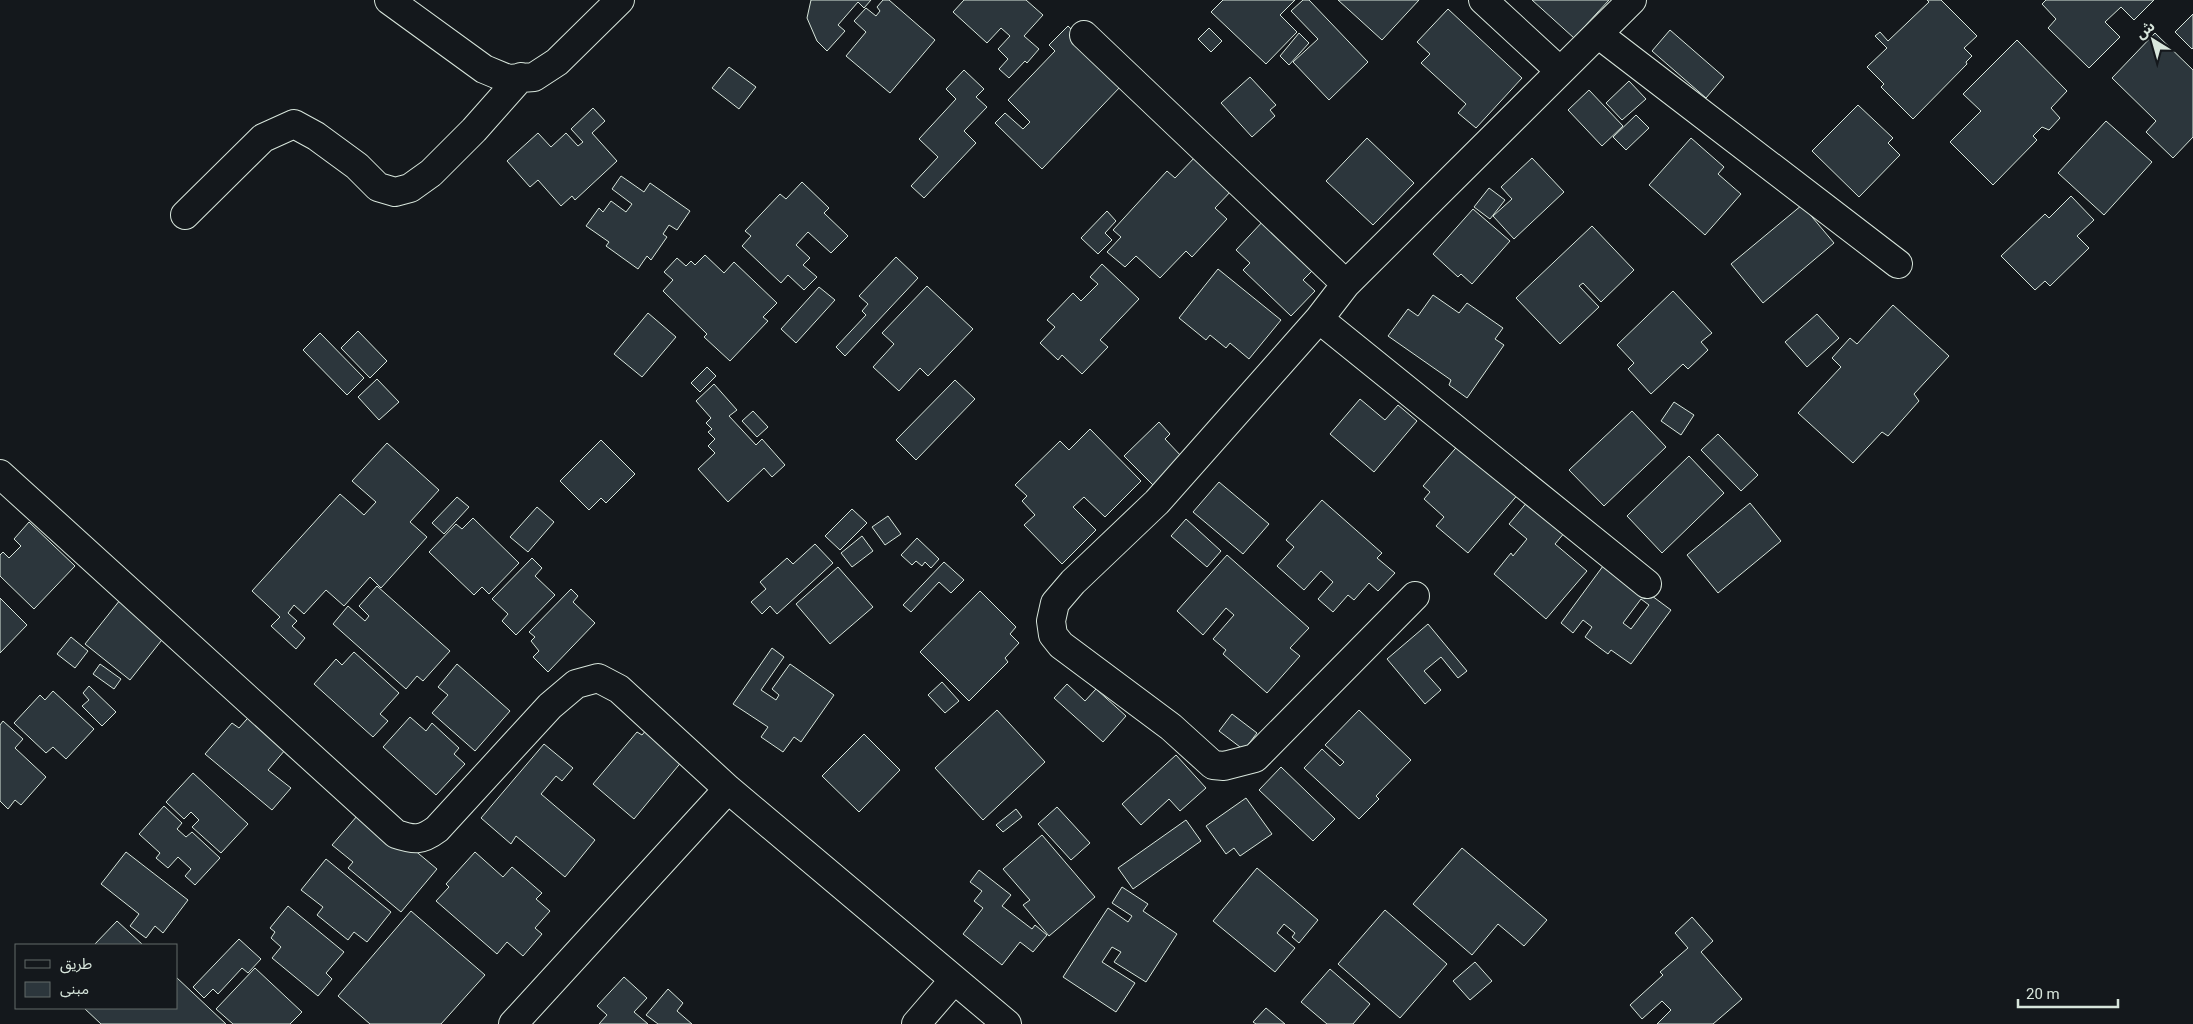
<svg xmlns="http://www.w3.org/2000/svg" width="2193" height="1024" font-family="Roboto,'Noto Sans Arabic',sans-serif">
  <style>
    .building { fill: #2c363c; stroke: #d8e6dc; fill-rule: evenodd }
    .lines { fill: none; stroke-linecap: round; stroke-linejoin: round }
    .street-casing { stroke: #d8e6dc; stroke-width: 30 }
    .street { stroke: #14181c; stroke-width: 28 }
  </style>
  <rect width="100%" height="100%" fill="#14181c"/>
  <path class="building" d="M811,0H871L864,8L858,2L838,25L845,31L827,51L817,41L807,18Z
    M883,0H889L935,40L890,93L846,56L866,32L854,21L866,8L876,16L880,11L877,7Z
    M964,0H1026L1043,15L1024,36L1039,49L1027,63L1025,61L1009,78L999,69L1008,59L998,49L1010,36L1001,28L987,43L953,12Z
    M1223,0H1295L1280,15L1297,32L1266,64L1211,12Z
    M1303,0H1309L1368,62L1329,100L1293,62L1318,39L1291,11Z
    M1338,0H1419L1382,40Z
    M1532,0H1609L1574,38Z
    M1927,0H1941L1977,36L1964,48L1972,56L1966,62L1967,64L1913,119L1881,87L1884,84L1867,67L1887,48L1875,36L1880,32L1888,41L1929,2Z
    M2046,0H2154L2134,20L2121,7L2105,22L2120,37L2089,68L2048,28L2056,19L2042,4Z
    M1448,9L1522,78L1476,128L1458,113L1466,104L1421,63L1430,54L1417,42Z
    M2193,14V48L2192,49L2175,32Z
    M1068,26L1091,48L1121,86L1042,169L995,123L1005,113L1023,129L1030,122L1008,100L1055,51L1049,45Z
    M1209,28L1222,41L1211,52L1198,39Z
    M1670,30L1724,77L1706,98L1652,51Z
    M1299,33L1309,43L1289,65L1280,56Z
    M2155,33L2193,70V137L2173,158L2146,132L2156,121L2112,78Z
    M2017,40L2067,91L2051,108L2060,118L2049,130L2042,127L2033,136L2037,140L1993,185L1950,142L1981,111L1963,94Z
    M729,67L756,87L739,109L712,88Z
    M964,70L984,89L976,97L987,107L964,131L976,143L924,198L911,186L938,157L919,139L956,99L946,89Z
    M1250,77L1276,105L1270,110L1275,116L1252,137L1221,103Z
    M1629,81L1646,99L1622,120L1606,103Z
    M1589,90L1623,126L1602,146L1568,110Z
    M1858,105L1893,138L1888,143L1900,155L1859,197L1812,151Z
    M593,108L605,121L592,133L617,161L575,200L572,196L561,206L538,180L530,187L507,161L538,133L551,147L566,133L578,146L583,142L571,129Z
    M1636,115L1649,128L1626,150L1613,137Z
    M2106,121L2152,162L2104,215L2058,173Z
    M1367,138L1414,183L1373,225L1326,181Z
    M1691,138L1724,167L1718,174L1741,194L1705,235L1649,185Z
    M1197,155L1233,189L1215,208L1227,219L1192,257L1186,251L1160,278L1136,256L1125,267L1107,252L1121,237L1113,230L1167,171L1175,178Z
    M1532,158L1564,192L1514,239L1493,216L1512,199L1501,187Z
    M621,176L644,192L650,183L690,211L677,230L669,225L663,234L667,237L651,260L647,256L638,269L606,246L609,242L586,226L599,208L603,212L611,201L626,212L632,204L612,189Z
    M802,182L829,208L824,213L848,236L831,253L808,232L796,245L810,258L803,265L817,277L804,290L788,275L781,283L742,246L751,236L745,231L780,194L786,199Z
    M1489,188L1505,200L1490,219L1474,207Z
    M2071,196L2094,220L2077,236L2089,248L2050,286L2045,281L2035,290L2001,256L2045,214L2049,218Z
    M1802,205L1834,243L1763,303L1731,264Z
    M1473,209L1510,241L1472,284L1461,274L1458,277L1433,254Z
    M1107,211L1116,221L1105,233L1112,240L1098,254L1081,238Z
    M1265,219L1316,267L1303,280L1315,291L1291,316L1243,270L1250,263L1236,250Z
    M1592,226L1634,270L1601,302L1583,283L1579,286L1599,307L1560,344L1516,298Z
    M705,255L724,273L734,262L777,303L763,317L768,321L730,361L704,337L707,334L663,291L673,280L664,272L677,258L686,266L691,261L695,265Z
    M896,257L918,278L845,356L836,347L866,315L862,311L868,304L859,296Z
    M1102,264L1139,299L1100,340L1108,347L1082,374L1062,355L1058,360L1040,343L1055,327L1047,320L1073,293L1081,301L1098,284L1090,277Z
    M1218,269L1281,320L1249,359L1230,343L1226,348L1210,335L1206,340L1179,318Z
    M927,286L973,329L928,376L920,368L899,391L873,367L894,344L882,333Z
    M819,287L835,300L796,343L781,329Z
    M1673,291L1712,333L1701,342L1708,350L1688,369L1683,364L1651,394L1628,369L1634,363L1617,345Z
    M1433,295L1459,313L1467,303L1503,328L1495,339L1504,345L1467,398L1449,385L1451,380L1388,336L1408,309L1418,316Z
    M1893,305L1949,356L1914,394L1919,401L1888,436L1882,432L1853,463L1798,413L1841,367L1832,358L1850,338L1857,344Z
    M648,313L676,337L642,377L614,354Z
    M1817,314L1839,338L1807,367L1785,342Z
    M358,331L387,361L370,378L341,348Z
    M320,333L364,378L347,395L303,350Z
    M707,367L716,376L700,392L691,383Z
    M377,379L399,402L379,420L358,397Z
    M955,380L975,399L916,460L896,440Z
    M714,384L737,410L729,416L756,445L762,439L785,465L772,477L764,468L728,502L698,469L715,453L708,446L715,439L708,432L712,429L706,423L711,418L696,401Z
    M1360,399L1385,420L1398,405L1417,421L1374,472L1330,434Z
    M1674,402L1694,415L1681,435L1661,421Z
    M753,411L768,427L757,437L742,421Z
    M1632,411L1666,447L1604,506L1569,470Z
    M1159,422L1170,434L1165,439L1182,457L1153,485L1124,456Z
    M1090,429L1141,481L1105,517L1084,497L1073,507L1096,530L1062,564L1024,525L1035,515L1022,501L1027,496L1015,485L1060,441L1069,450Z
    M1718,434L1758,475L1741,491L1701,450Z
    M601,440L635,474L606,503L601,498L589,510L560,481Z
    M1461,442L1520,492L1468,553L1436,526L1444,517L1424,499L1430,492L1423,486Z
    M387,443L439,490L410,522L427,537L381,588L370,577L344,606L326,590L304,614L294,605L288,613L297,621L292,626L305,638L296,649L271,626L280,617L252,591L340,494L364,515L376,502L352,481Z
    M1689,456L1724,493L1662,553L1627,516Z
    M1219,482L1269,524L1243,554L1193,512Z
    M1533,495L1570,526L1555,544L1587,571L1546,619L1494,574L1511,553L1513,556L1527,539L1509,524Z
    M457,497L469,507L444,534L432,523Z
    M1322,500L1382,553L1377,558L1395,573L1378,591L1369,583L1354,600L1348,595L1333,612L1318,599L1333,582L1321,571L1304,590L1277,566L1294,547L1286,540Z
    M1750,503L1781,541L1718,593L1687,555Z
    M537,507L554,522L528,552L510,537Z
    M852,509L867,523L840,550L825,536Z
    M888,516L901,534L885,545L872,527Z
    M473,518L519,563L489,594L482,587L474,595L429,552L456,524L462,529Z
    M1186,519L1221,551L1207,567L1171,536Z
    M29,522L75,566L34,609L0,576V555L3,552L9,558L21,546L14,539Z
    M862,536L873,551L852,567L841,553Z
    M917,538L939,559L931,568L925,562L922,566L916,561L912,565L901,555Z
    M815,544L833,563L777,614L770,606L762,614L751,602L766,589L760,582L787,558L793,564Z
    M1227,555L1309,628L1290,648L1300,656L1267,693L1223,654L1226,650L1213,639L1234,615L1226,608L1203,635L1177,611Z
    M532,558L542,568L535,576L555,595L516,635L502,621L508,614L492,599Z
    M944,562L964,580L951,593L939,582L911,612L903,605Z
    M1606,562L1671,610L1631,664L1611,650L1608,654L1585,637L1592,627L1583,620L1573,633L1561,623ZM1641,599L1649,605L1631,629L1623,623Z
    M838,567L873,607L830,644L796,604Z
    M377,586L450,651L423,681L417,676L406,689L333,624L348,606L365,621L369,616L359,606Z
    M571,589L578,596L573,602L595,623L548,672L533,657L539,651L531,641L535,637L529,632Z
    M980,591L1016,627L1010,634L1019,643L1005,658L1008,662L969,701L920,652Z
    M124,595L169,631L130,680L85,644Z
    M0,598L27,625L0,653Z
    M1428,624L1467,671L1458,678L1441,657L1424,671L1441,690L1425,704L1387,659Z
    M71,637L88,651L75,668L57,654Z
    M772,648L784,657L761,690L776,700L779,695L772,689L790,664L834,695L801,742L794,737L783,752L761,737L768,727L733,704Z
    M354,652L399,693L380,714L388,721L373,737L314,684L336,659L342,665Z
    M100,664L121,679L114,689L93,674Z
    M457,664L510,711L475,751L432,713L448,695L438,687Z
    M942,682L959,701L945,713L928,695Z
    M1067,684L1085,701L1096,689L1126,716L1103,742L1054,698Z
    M89,686L116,712L102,726L82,706L89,700L83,693Z
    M53,691L94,729L66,759L53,747L46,753L14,723L40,695L45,700Z
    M997,710L1045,762L983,820L935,768Z
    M1359,710L1411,760L1376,796L1379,799L1359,819L1304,768L1322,749L1340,766L1344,762L1325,745Z
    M254,711L291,743L268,770L291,788L272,810L205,754L232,723L239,728Z
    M1232,714L1257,733L1244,750L1219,731Z
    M410,717L426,731L432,723L459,748L454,754L465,764L436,795L383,747Z
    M3,721L23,739L15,748L46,777L21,805L15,800L8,809L0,801V725Z
    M652,723L688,754L634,819L593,784L637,732L642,735Z
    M864,734L900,770L859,812L822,776Z
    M544,744L573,768L562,781L556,776L541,794L595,840L565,877L516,836L511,844L481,818Z
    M1176,755L1206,788L1180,811L1169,799L1141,825L1122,804Z
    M1281,767L1335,819L1313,841L1259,790Z
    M193,773L248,824L221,853L192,827L199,820L191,812L184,819L166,802Z
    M1246,798L1272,834L1240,856L1234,848L1226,854L1206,826Z
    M164,806L182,823L177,829L186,837L192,832L220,858L195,885L185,876L191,869L178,857L168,868L156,858L160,853L139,834Z
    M1057,807L1090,843L1071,860L1038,824Z
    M364,808L437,869L401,912L348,868L353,862L332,845Z
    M1016,809L1022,817L1003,832L996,825Z
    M1186,820L1201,841L1133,889L1118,868Z
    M1042,835L1095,897L1049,936L1023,905L1030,900L1003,869Z
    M1462,848L1547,920L1524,946L1498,924L1472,955L1413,904Z
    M126,852L188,900L163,933L155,926L146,938L130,926L139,914L101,884Z
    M475,852L503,877L512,867L542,893L536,899L550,911L535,928L542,934L523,956L507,942L497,954L436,901L449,887L446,884Z
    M326,859L391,912L367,942L354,932L348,940L317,915L323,907L301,890Z
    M1257,868L1318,920L1299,943L1292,937L1295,933L1284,924L1277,933L1295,948L1275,972L1213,921Z
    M979,870L1011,895L1002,906L1032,929L1035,925L1047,935L1033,952L1020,942L1002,965L963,934L983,908L974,901L982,891L970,882Z
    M1122,887L1148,904L1143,911L1177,934L1146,982L1114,962L1121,952L1112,947L1102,962L1135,983L1116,1012L1063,977L1108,908L1128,922L1132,916L1112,903Z
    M288,906L344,952L326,973L332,979L318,996L272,958L281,947L271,938L275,932L270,928Z
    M1385,910L1447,964L1400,1018L1338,964Z
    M411,911L485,975L441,1024H370L338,996Z
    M1692,917L1713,941L1701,952L1742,999L1713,1024H1657L1671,1010L1662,1001L1642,1019L1630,1005L1663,975L1660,972L1688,948L1675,933Z
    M117,921L143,945H94Z
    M239,939L261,959L248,973L242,968L218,994L213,989L204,998L193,987Z
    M1475,962L1492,981L1470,1000L1453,981Z
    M255,968L302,1012L290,1024H233L216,1009Z
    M1330,969L1370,1004L1353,1024H1327L1301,1002Z
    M176,977L226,1024H101L84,1008H176Z
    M624,977L647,998L634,1012L648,1024H599L607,1015L597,1006Z
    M668,989L683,1003L677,1011L692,1024H658L646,1015Z
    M1266,1008L1285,1024H1256L1253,1022Z"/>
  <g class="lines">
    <defs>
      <path id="street" d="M389,0L484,69L508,79L534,77L557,62L620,0
        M1483,0L1560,71
        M1598,34L1898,264
        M1084,35L1346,284
        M185,215L263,138L294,124L316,136L357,166L378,187L395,192L410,188L431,173L474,130L521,77
        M1319,319L1647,584
        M0,474L396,834C414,840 421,841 437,829L550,706L576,684L598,678L619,689L728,789L1007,1024
        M1415,596L1255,758L1224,766L1213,765L1171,727L1061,645L1053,635L1051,621L1055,603L1073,582L1157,502L1319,319L1346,284L1632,0
        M513,1024L728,789
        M916,1024L954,980"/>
    </defs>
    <use href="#street" class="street-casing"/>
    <use href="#street" class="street"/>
  </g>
  <rect x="15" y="944" width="162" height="65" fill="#14181c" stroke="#626a69"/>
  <rect x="25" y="960" width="25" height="8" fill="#14181c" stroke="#626a69"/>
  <text x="60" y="969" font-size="15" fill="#d8e6dc">طريق</text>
  <rect x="25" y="982" width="25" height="15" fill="#2c363c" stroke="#626a69"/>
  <text x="60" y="994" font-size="15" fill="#d8e6dc">مبنى</text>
  <g transform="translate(2153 40) rotate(323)" stroke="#14181c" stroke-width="4" paint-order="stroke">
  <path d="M0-4L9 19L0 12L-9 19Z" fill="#d8e6dc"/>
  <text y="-8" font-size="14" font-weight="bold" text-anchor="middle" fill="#d8e6dc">ش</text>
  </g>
  <path d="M2018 999v8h100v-8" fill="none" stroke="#d8e6dc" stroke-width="2.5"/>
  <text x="2026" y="999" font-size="15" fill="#d8e6dc" stroke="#14181c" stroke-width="4" paint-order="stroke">20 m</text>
</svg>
